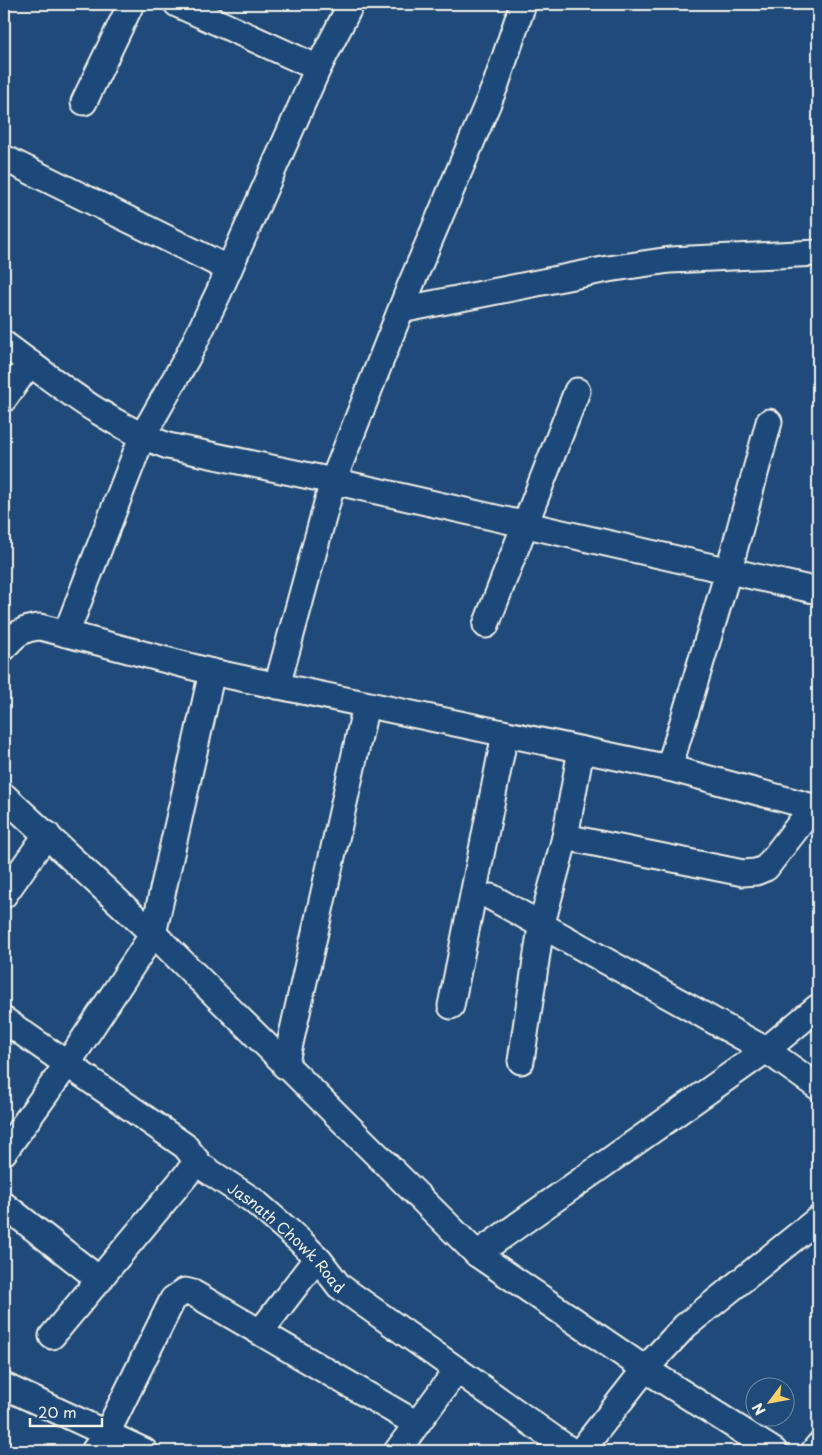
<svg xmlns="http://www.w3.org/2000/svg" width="822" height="1455" font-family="'Playpen Sans',sans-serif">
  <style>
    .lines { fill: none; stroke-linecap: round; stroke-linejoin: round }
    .minor-casing { stroke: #f4f1e8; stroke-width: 29 }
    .minor { stroke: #1f4a7a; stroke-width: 25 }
    .labels { text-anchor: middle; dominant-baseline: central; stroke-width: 4; stroke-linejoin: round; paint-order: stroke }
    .street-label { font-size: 15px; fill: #f4f1e8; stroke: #1f4a7a }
  </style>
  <rect width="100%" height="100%" fill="#1f4a7a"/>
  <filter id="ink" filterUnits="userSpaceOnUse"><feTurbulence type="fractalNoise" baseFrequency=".02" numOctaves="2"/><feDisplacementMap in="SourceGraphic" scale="10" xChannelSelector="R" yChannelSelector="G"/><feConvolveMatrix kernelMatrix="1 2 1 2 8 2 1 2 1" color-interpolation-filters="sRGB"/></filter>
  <g filter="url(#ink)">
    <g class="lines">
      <defs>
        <g id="minor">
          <path d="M177,4L318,68"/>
          <path d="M84,102L131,4"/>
          <path d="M4,158L229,269"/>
          <path d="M401,310L608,269L670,260L818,253"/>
          <path d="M4,344C56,382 107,425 168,446L333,481L818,591"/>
          <path d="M4,399L30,363"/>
          <path d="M486,625L577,391"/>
          <path d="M66,634L142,437L188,356L218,294L318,68L351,4"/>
          <path d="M4,648C14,635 23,628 40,627L212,672L669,768L813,807L818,811"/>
          <path d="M277,686L333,481L409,289L496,84L523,4"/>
          <path d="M669,768L729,569L769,422"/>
          <path d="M4,796L164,944L477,1254L645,1369L774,1451"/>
          <path d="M565,837L743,873L756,872L766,868L813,807"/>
          <path d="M4,895L47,834"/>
          <path d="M491,897L766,1050L818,1087"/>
          <path d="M451,1006L505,734"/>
          <path id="s1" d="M4,1020L185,1146L201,1166L254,1201L299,1240L320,1261L339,1286L571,1451"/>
          <path d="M521,1061L541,927L565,837L581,750"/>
          <path d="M285,1066L366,705"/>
          <path d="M4,1152L68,1063L153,934L212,672"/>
          <path d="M4,1205L100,1280"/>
          <path d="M477,1254L766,1050L818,1007"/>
          <path d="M261,1331L317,1258"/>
          <path d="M52,1336L197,1162"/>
          <path d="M4,1386L144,1451"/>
          <path d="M94,1451L107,1433L173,1299L185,1291L193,1293L417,1424"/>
          <path d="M397,1451L456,1371"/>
          <path d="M581,1451L645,1369L685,1326L818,1219"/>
          <path d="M814,1451L818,1446"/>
        </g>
      </defs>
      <use href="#minor" class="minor-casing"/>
      <use href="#minor" class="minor"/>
    </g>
  </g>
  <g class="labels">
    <g class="street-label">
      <text stroke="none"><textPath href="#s1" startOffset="358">Jasnath Chowk Road</textPath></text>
    </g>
  </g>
  <rect width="822" height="1455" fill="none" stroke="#1f4a7a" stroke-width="20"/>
  <rect x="10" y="10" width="802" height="1435" fill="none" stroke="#f4f1e8" stroke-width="2" filter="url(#ink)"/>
  <g transform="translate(770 1402) rotate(238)"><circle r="24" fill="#1f4a7a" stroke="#748da6"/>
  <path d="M0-4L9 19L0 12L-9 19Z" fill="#ffd166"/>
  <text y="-8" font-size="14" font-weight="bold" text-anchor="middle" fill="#f4f1e8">N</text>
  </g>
  <path d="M30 1418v8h72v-8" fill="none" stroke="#f4f1e8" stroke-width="2.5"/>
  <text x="38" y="1418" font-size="15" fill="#f4f1e8" stroke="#1f4a7a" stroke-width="4" paint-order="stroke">20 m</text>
</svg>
